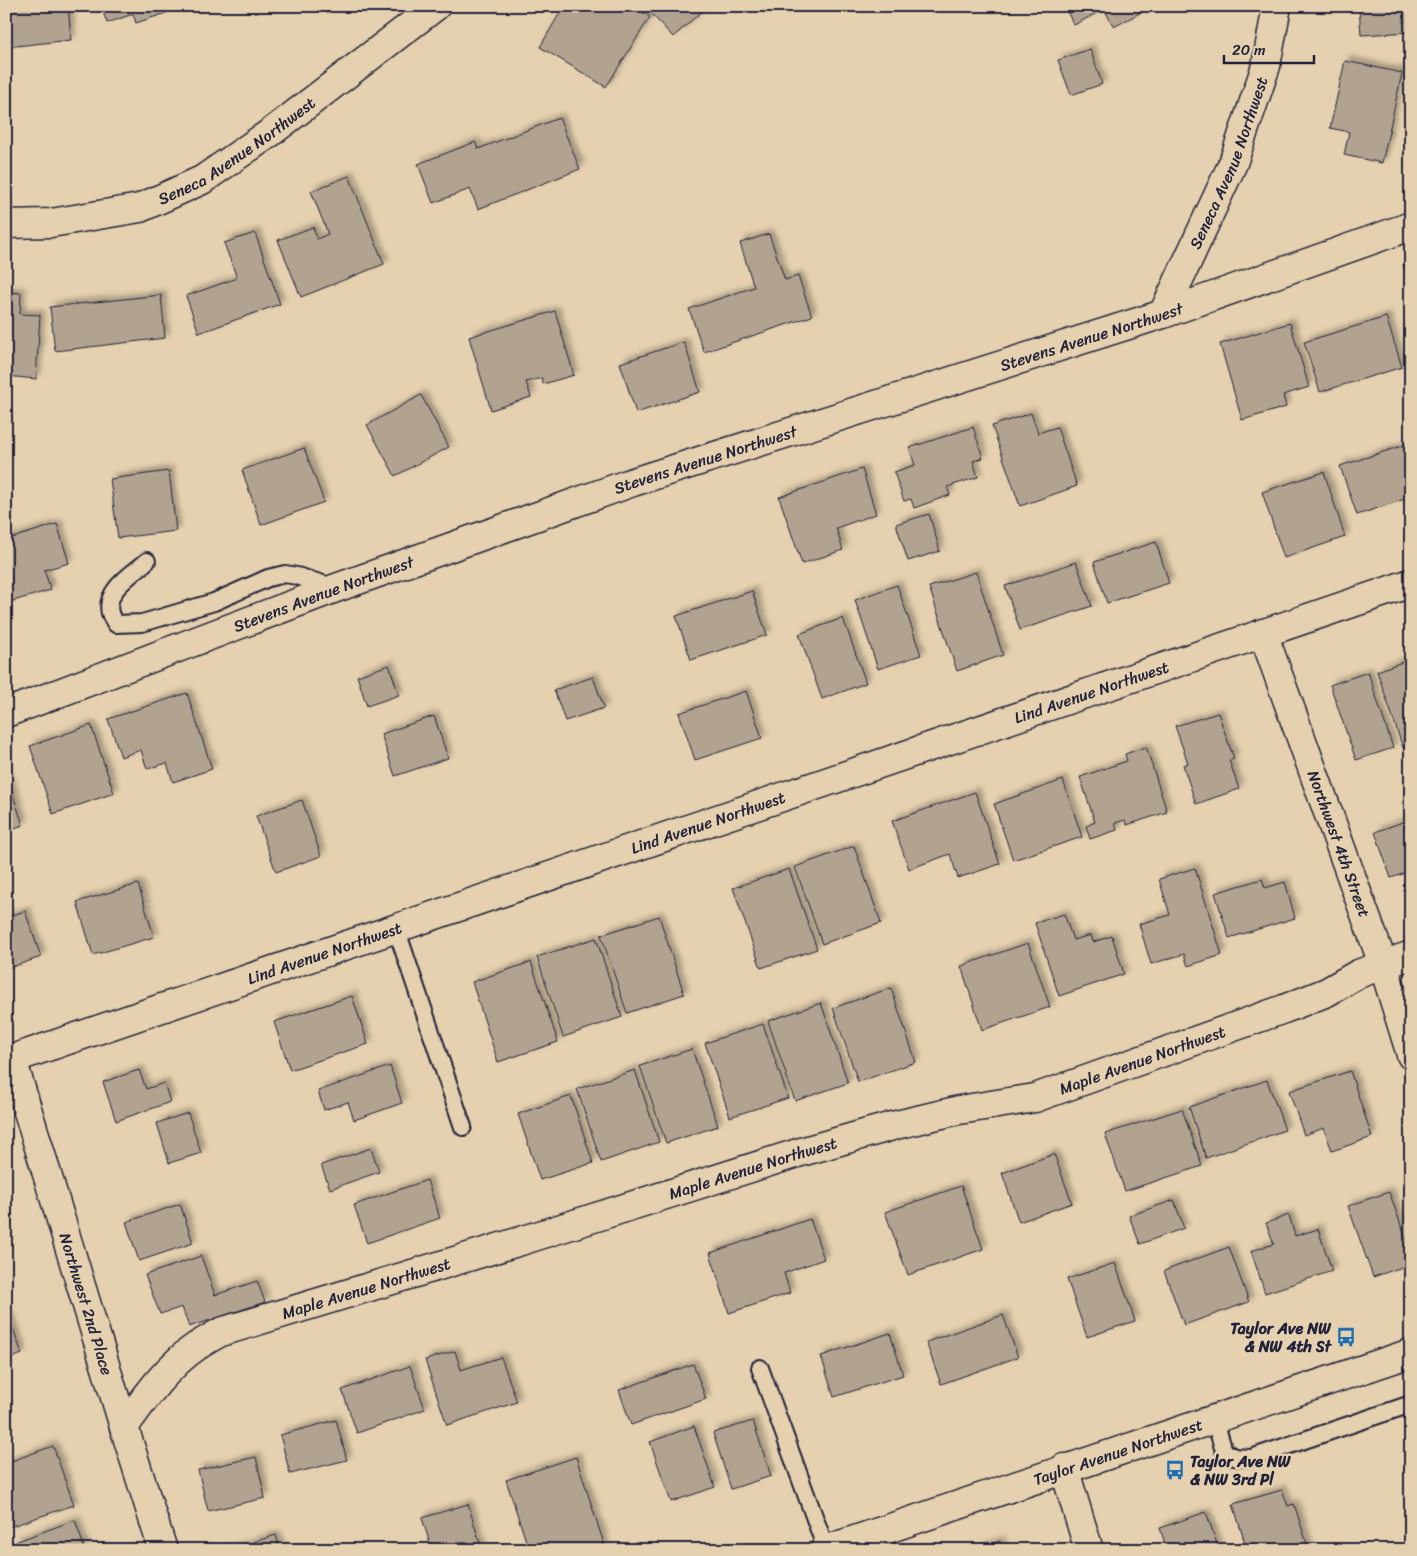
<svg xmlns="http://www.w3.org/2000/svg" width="1417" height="1556" font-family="Sriracha,sans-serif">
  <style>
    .building { fill: #b2a391; stroke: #22223b; filter: url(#shadow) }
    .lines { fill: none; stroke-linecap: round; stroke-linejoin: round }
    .lane-casing { stroke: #22223b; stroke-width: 20 }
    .street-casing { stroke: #22223b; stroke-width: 31 }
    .lane { stroke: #e5d1af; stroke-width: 16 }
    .street { stroke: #e5d1af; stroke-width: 28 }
    .labels { text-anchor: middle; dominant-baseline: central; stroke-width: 5; stroke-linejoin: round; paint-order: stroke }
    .street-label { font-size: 16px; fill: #22223b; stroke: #e5d1af }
    .poi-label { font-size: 16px; font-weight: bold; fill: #22223b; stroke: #e5d1af; text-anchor: end }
  </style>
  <defs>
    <filter id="shadow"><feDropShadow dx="4.5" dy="-4.5" stdDeviation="2.5" flood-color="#0004"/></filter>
  </defs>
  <rect width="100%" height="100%" fill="#e5d1af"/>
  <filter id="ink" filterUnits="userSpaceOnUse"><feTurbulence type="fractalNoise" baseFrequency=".02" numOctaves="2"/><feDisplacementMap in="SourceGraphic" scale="10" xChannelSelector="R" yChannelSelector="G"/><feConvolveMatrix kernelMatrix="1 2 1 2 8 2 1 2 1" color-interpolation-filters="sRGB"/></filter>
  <g filter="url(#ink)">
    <path class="building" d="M6,6H68L71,40L7,47Z
      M101,6H183L184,7L136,23L133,14L107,23Z
      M564,6H612L619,10L621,6H633L650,17L606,87L540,47Z
      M648,6H706L707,7L673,37L646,8Z
      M1064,6H1152L1114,27L1104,9L1074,25Z
      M1359,6H1411V32L1361,35Z
      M1090,49L1102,84L1071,95L1058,60Z
      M1345,61L1402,73L1382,163L1344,155L1349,132L1330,128Z
      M559,118L580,169L478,209L470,189L433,203L418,164L475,142L478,149Z
      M349,176L384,264L301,297L278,240L313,227L317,239L328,234L311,191Z
      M255,233L280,304L199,333L186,296L237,278L224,243Z
      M769,234L785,280L798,276L812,316L704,352L689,309L754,287L740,243Z
      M1411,263V301L1405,283L1409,282L1403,265Z
      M6,292L21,293L20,314L40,315L36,379L6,376Z
      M161,295L165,338L55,351L50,307Z
      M555,311L574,375L543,384L542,378L526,382L531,397L491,410L469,337Z
      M1386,317L1402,367L1320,392L1304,342Z
      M1290,323L1309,387L1283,395L1286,407L1242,420L1220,344Z
      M684,342L700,392L636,413L620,363Z
      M421,395L449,447L395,476L367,425Z
      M1031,413L1038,433L1057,427L1077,486L1020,506L992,426Z
      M973,427L983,458L973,461L978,477L947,487L950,495L914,508L911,499L904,501L894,472L915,465L909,448Z
      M1411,443V497L1357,515L1340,466Z
      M304,448L324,502L261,525L242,470Z
      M862,469L876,514L836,528L843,550L802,564L779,497Z
      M169,471L176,531L118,538L110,479Z
      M1324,472L1345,537L1284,558L1262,492Z
      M929,514L940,551L908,561L896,524Z
      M57,524L69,563L44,570L51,590L6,603V540Z
      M1156,542L1169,583L1107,603L1094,562Z
      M1076,562L1092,606L1020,630L1005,586Z
      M976,572L1003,655L957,671L929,587Z
      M897,585L921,655L878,669L855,600Z
      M752,591L767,635L691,660L676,616Z
      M843,618L866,683L822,699L799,634Z
      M1411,659V746L1403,748L1377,671Z
      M389,665L399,695L367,706L357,676Z
      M1368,672L1393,748L1356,760L1330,685Z
      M593,677L604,708L565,721L554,690Z
      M746,691L762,738L695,760L679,713Z
      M187,693L212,769L173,782L167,763L147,769L141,750L121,757L108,719Z
      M1218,713L1234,759L1229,760L1239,789L1196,804L1183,765L1188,763L1175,726Z
      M434,716L448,758L395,776L381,734Z
      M91,725L114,793L53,814L30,746Z
      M1146,747L1167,812L1127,825L1125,820L1115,823L1117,830L1090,839L1086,826L1095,822L1080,777L1127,761L1125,754Z
      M6,774L23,825L6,831Z
      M1063,780L1082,837L1013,860L994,804Z
      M975,792L1000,864L958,878L950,854L909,869L892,821Z
      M302,800L321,856L276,872L256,816Z
      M1411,819V871L1391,878L1375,832Z
      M854,846L881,923L822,944L795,867Z
      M1195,868L1222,955L1188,966L1184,954L1151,964L1139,924L1170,915L1159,879Z
      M789,869L817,949L761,968L733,888Z
      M1262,879L1265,888L1285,882L1295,918L1229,938L1215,893Z
      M138,884L154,937L93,955L77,902Z
      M25,911L41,957L6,969V917Z
      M1064,914L1073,940L1091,935L1093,942L1112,936L1124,974L1059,996L1035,923Z
      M659,916L684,994L627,1013L601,935Z
      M596,938L622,1017L563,1037L537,957Z
      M1028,943L1050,1007L982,1030L961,966Z
      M531,962L558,1042L498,1062L472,982Z
      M891,988L916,1062L858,1082L833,1008Z
      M352,996L368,1044L290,1070L274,1022Z
      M821,1003L848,1083L795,1101L768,1021Z
      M763,1024L788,1098L730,1117L705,1043Z
      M692,1049L718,1126L666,1143L640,1066Z
      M390,1066L402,1103L354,1120L348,1102L324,1110L318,1091Z
      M139,1070L146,1089L164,1083L170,1102L116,1121L103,1082Z
      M635,1070L659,1142L601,1162L577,1089Z
      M1350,1071L1372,1137L1332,1151L1324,1128L1304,1135L1289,1091Z
      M1267,1080L1285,1130L1206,1158L1189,1107Z
      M571,1096L593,1163L540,1180L518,1114Z
      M1182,1109L1202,1166L1125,1191L1105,1134Z
      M188,1113L201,1153L169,1163L157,1123Z
      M371,1148L379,1172L330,1189L321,1165Z
      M1054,1154L1072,1203L1019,1222L1002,1173Z
      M427,1180L440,1218L367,1243L354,1205Z
      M961,1186L983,1249L908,1275L885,1212Z
      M1389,1192L1411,1253V1264L1373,1277L1348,1206Z
      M1174,1200L1184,1228L1140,1244L1129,1216Z
      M180,1204L193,1243L139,1261L126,1222Z
      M1289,1215L1295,1236L1318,1229L1332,1271L1265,1293L1251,1251L1274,1244L1266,1223Z
      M810,1219L824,1259L784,1273L790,1293L729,1313L710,1253Z
      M1229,1247L1249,1302L1184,1325L1164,1271Z
      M201,1256L215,1295L257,1281L265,1302L189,1327L182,1307L160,1314L145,1275Z
      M1115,1263L1135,1321L1087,1337L1067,1279Z
      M1003,1315L1018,1357L941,1384L926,1342Z
      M9,1317L22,1354L6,1360V1318Z
      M890,1333L903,1375L834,1397L821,1356Z
      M455,1351L461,1370L501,1357L517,1402L447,1425L425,1360Z
      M693,1364L706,1399L631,1425L619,1390Z
      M410,1366L425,1409L357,1433L342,1390Z
      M336,1420L347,1460L290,1474L280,1435Z
      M753,1421L771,1476L731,1489L713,1433Z
      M694,1426L715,1487L671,1502L650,1442Z
      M53,1446L74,1505L9,1527L6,1521V1463Z
      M256,1457L265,1498L208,1511L198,1470Z
      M576,1457L605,1547L597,1550H529L506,1480Z
      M1282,1490L1288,1506L1294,1504L1309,1550H1247L1233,1504Z
      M468,1504L482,1550H432L422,1518Z
      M1206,1512L1219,1550H1167L1160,1528Z
      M75,1520L85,1550H17L15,1542Z
      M276,1535L280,1550H228Z
      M1000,1541L1003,1550H975Z"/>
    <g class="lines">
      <defs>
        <path id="lane" d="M147,561C133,574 104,590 110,613C111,617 114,621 116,624L142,623L163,617L214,602L268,578L285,574L297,576L336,588
          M396,928L463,1127
          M760,1368L826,1549
          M1214,1418L1224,1451L1234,1457L1251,1458L1411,1404"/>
        <g id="street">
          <path id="s1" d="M6,224L51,223L140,208L202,180L270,133L436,6"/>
          <path id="s2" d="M1163,314L1233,163L1266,66L1277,6"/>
          <path id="s3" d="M1263,633L1383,964L1411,1055"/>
          <path id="s4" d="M6,713L336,588L633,482L1163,314L1411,226"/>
          <path id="s5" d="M6,1059H12L1411,583"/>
          <path id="s6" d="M12,1059L124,1427L163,1550"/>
          <path id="s7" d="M124,1427C145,1398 167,1366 197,1346C205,1341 213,1336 221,1332L524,1240L801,1152L896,1125L959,1110L1035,1098L1284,1009L1327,992L1358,974L1411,955"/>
          <path d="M1064,1468L1089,1550"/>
          <path id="s8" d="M825,1550L1411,1353"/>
        </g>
      </defs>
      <use href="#lane" class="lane-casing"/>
      <use href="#street" class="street-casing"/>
      <use href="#lane" class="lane"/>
      <use href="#street" class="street"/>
    </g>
  </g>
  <defs>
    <symbol id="bus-bare" viewBox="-9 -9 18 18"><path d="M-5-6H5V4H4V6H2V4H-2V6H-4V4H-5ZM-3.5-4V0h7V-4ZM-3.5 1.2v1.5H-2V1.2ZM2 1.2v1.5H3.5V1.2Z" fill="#1f6fb2" stroke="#e5d1af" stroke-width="2.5" paint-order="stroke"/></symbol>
  </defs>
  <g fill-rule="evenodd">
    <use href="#bus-bare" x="1332" y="1323" width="28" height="28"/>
    <use href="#bus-bare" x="1161" y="1456" width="28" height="28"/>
  </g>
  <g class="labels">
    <g class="street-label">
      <text stroke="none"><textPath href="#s1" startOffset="248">Seneca Avenue Northwest</textPath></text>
      <text stroke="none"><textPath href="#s2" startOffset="165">Seneca Avenue Northwest</textPath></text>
      <text stroke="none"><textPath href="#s4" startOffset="1149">Stevens Avenue Northwest</textPath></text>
      <text stroke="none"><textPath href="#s4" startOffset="744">Stevens Avenue Northwest</textPath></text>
      <text stroke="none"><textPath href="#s4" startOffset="339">Stevens Avenue Northwest</textPath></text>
      <text stroke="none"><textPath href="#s5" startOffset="1146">Lind Avenue Northwest</textPath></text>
      <text stroke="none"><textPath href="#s5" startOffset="741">Lind Avenue Northwest</textPath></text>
      <text stroke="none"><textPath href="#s3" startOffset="224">Northwest 4th Street</textPath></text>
      <text stroke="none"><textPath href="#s5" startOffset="336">Lind Avenue Northwest</textPath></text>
      <text stroke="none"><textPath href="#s7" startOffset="1099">Maple Avenue Northwest</textPath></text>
      <text stroke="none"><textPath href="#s7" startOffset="694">Maple Avenue Northwest</textPath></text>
      <text stroke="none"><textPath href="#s7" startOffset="289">Maple Avenue Northwest</textPath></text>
      <text stroke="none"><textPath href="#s6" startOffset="256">Northwest 2nd Place</textPath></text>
      <text stroke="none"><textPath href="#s8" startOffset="309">Taylor Avenue Northwest</textPath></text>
    </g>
    <g class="poi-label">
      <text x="1331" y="1328">Taylor Ave NW<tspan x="1331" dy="18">&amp; NW 4th St</tspan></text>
      <text x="1190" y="1461" text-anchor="start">Taylor Ave NW<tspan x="1190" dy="18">&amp; NW 3rd Pl</tspan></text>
    </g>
  </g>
  <rect width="1417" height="1556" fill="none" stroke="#e5d1af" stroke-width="25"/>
  <rect x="12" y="12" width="1392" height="1531" fill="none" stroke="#22223b" stroke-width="2" filter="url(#ink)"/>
  <path d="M1224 55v8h90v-8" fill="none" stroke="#22223b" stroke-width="2.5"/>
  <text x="1232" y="55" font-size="15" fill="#22223b" stroke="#e5d1af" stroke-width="4" paint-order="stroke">20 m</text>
</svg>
